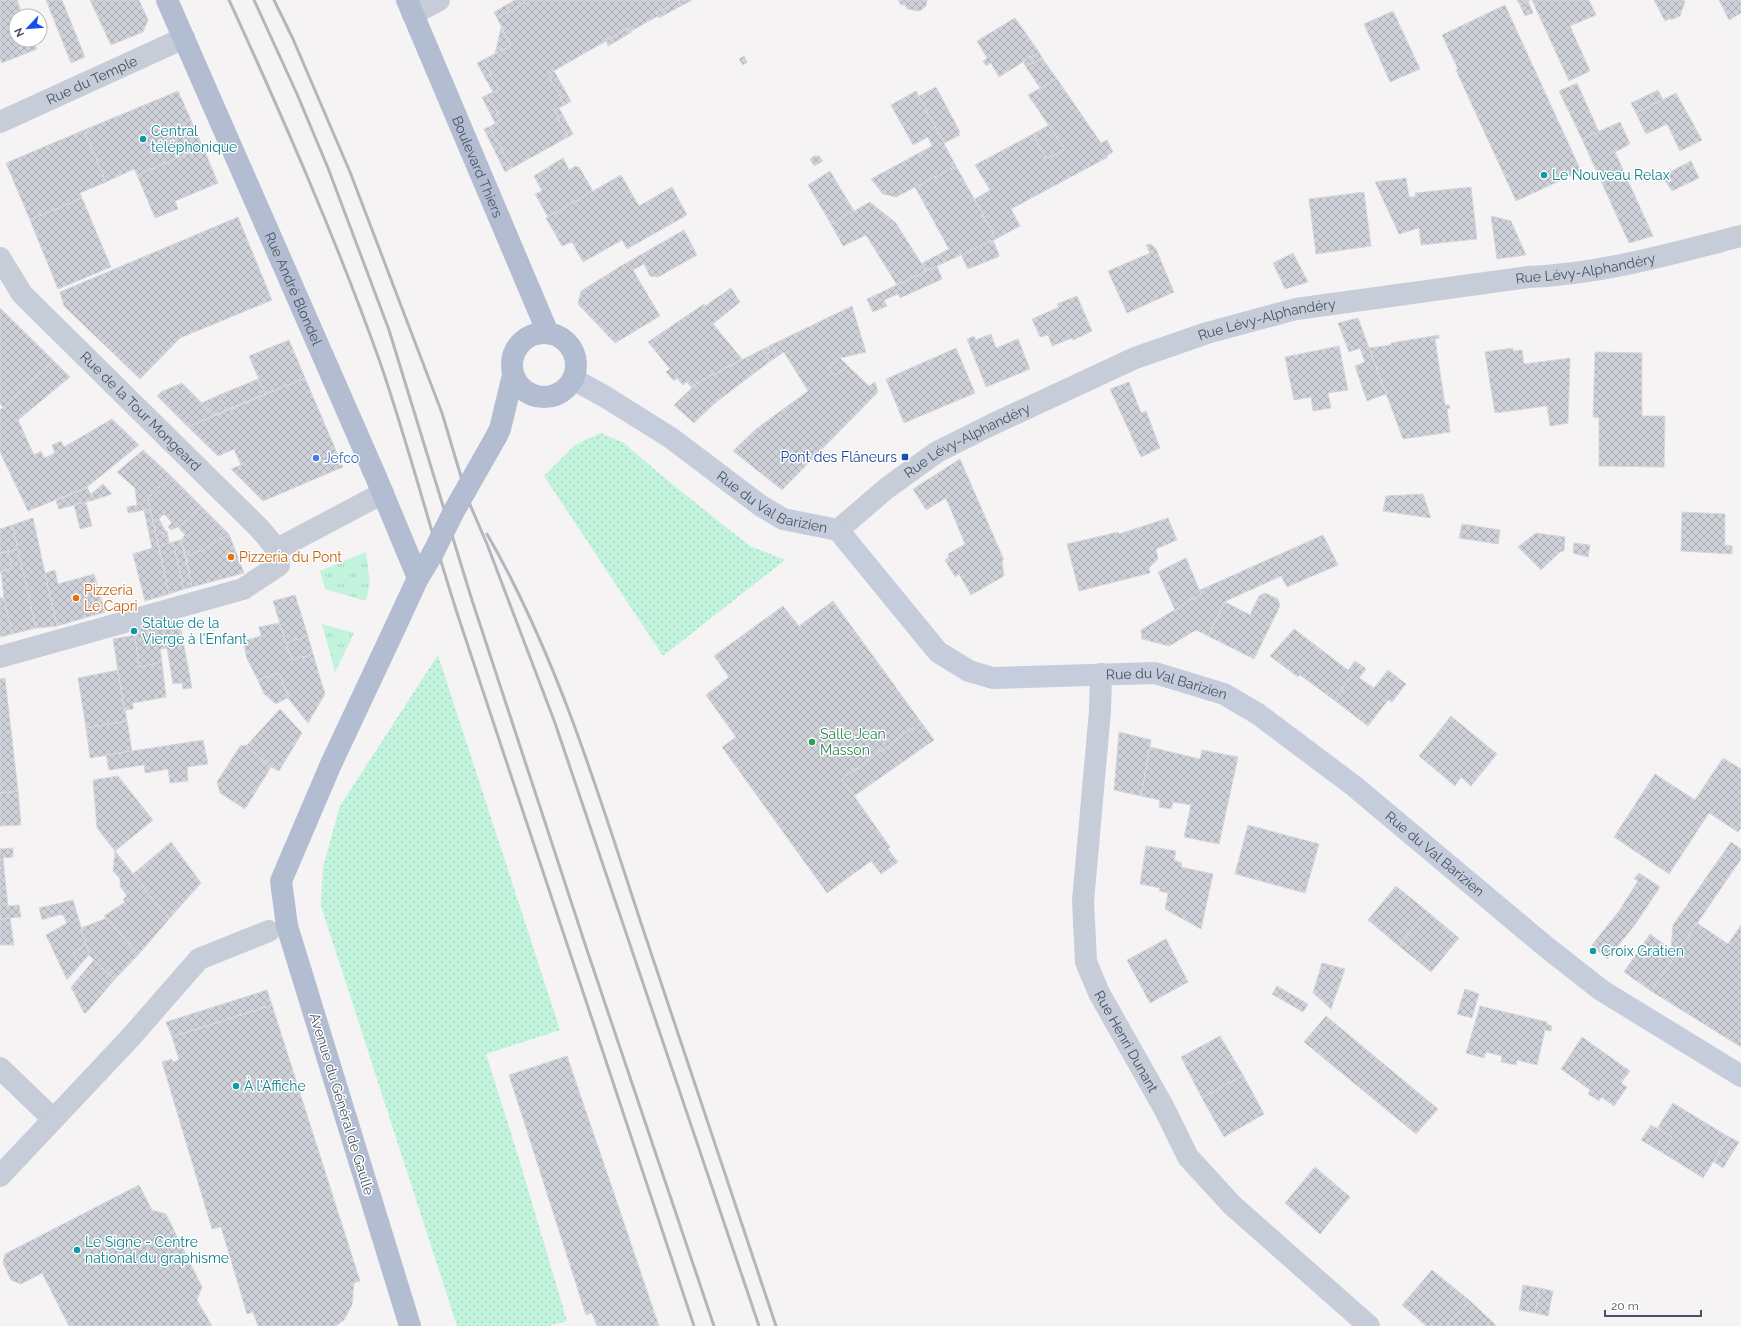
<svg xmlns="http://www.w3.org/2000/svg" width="1741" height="1326" font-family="Raleway,sans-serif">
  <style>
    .grass { fill: url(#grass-tufts) }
    .garden { fill: url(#garden-dots) }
    .building { fill: url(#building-cross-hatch); stroke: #d7d8de }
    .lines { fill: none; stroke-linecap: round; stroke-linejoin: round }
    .street { stroke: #c6ccd8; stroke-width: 22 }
    .secondary { stroke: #c5ccdc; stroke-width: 22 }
    .primary { stroke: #b2bdd2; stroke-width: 22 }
    .rail { stroke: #b5b6bd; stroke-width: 3 }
    .primary-bridge { stroke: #b2bdd2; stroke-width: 22 }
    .culture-dot { fill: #0f9aa8; stroke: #fff; stroke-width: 1.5 }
    .transit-dot { fill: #1a4fb4; stroke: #fff; stroke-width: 1.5 }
    .shop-dot { fill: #3f7fe0; stroke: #fff; stroke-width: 1.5 }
    .food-dot { fill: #e8710a; stroke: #fff; stroke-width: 1.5 }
    .leisure-dot { fill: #2e9e5b; stroke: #fff; stroke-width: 1.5 }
    .labels { text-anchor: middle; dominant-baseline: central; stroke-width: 3; stroke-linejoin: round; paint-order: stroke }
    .street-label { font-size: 14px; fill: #495262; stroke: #fff }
    .culture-label { font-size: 14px; fill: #0d838f; stroke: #fff; text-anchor: start }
    .transit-label { font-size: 14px; fill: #164399; stroke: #fff; text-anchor: end }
    .shop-label { font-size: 14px; fill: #366cbe; stroke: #fff; text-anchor: start }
    .food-label { font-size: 14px; fill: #c56008; stroke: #fff; text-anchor: start }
    .leisure-label { font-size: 14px; fill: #27864d; stroke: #fff; text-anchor: start }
  </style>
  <defs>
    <pattern id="grass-tufts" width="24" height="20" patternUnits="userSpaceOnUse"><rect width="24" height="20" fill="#c1f3dd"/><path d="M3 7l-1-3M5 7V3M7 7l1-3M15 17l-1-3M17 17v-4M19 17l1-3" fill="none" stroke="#a7d2c0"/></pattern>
    <pattern id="garden-dots" width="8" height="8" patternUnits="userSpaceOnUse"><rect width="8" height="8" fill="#c1f3dd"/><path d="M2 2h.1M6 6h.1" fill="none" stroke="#a7d2c0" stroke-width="1.8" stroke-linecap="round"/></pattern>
    <pattern id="building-cross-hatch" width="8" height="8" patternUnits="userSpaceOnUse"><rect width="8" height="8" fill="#cfd1d8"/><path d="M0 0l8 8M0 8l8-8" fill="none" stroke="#aaacb3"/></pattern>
  </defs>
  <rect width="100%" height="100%" fill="#f5f3f3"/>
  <path class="grass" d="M366,552L370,583L366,601L325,589L320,571Z
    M322,624L354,633L335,672Z"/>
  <path class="garden" d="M601,433L624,443L668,481L750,546L785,560L663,656L544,476L575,445Z
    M438,655L560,1030L486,1054L519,1159L567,1321L549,1326H457L321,906L323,867L340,806Z"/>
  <path class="building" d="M0,0H17L23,16H16V40H33L37,49L2,63L0,60Z
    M46,0H62L85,57L71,63Z
    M90,0H139L148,20L143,32L111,45Z
    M515,0H523L525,3L497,18L494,12Z
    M523,0H680L656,13L658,16L631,31L629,28L548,74L565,105L554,110L568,137L512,168L489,127L501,120L487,95L498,89L483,60L511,45L497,18L525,3Z
    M680,0H692L659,18L656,13Z
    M898,0H927L926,6L920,11L907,9L905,5H901Z
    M1517,0H1530L1520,5Z
    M1532,0H1589L1596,15L1570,26L1590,71L1569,81Z
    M1654,0H1684L1685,1L1680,16L1671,20V18L1665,21Z
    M1719,0H1741V13L1729,20Z
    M1528,1L1533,13L1525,16L1520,5Z
    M1505,5L1581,171L1516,201L1456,70L1458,69L1442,35Z
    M1393,11L1420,69L1390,82L1364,24Z
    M1015,18L1039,52L999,77L991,63L986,66L983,61L987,58L977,41Z
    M501,28L511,45L495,54Z
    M629,28L632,32L608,46L606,40Z
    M1039,52L1042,58L1026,67L1023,61Z
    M744,56L747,62L743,65L739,59Z
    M1042,58L1057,79L1040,88L1026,67Z
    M483,60L498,89L493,92L477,63Z
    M554,71L571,101L565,105L548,74Z
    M1057,79L1101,143L1107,140L1113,152L1107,156L1108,157L1011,209L1020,226L996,239L975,199L990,190L975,165L1033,134L1046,159L1065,149L1028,95Z
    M1577,83L1599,132L1582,139L1559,91Z
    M936,87L960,132L958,133L960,135L944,143L919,96Z
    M1658,90L1663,100L1636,113L1631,103Z
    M178,91L203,147L137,175L134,169L106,182L84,130Z
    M916,91L956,166L896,197L883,194L871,179L932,146L928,137L913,145L891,105Z
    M1676,93L1702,140L1680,151L1667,124L1646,134L1636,113Z
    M487,95L501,120L495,123L482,97Z
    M559,108L573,134L568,137L554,110Z
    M1620,122L1630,144L1615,152L1653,236L1629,243L1582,139Z
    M1049,125L1065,149L1046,159L1033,134Z
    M489,127L512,168L505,172L484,129Z
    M84,130L106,182L80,193L82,198L30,220L6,163Z
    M203,147L218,183L175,201L178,209L155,218L137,175Z
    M814,156H819L823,161L814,166L810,159Z
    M563,158L569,170L576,166L578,168L579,167L593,191L548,217L535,194L542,191L534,176Z
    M1691,161L1699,178L1672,191L1662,176Z
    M956,166L996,239L926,271L922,263L949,249L915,187Z
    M830,171L854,211L831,224L808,185Z
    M621,175L639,206L672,187L687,215L627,249L622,240L583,262L572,242L562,246L546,218Z
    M1406,178L1409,197H1415V193L1471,187L1477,239L1421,245L1419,228L1399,234L1375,182Z
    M1364,192L1371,246L1316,254L1309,199Z
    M82,198L111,267L58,289L30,220Z
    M870,202L896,223L926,271L897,285L866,235L843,246L831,224Z
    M1491,216L1511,221L1526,255L1497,259Z
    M238,217L272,300L180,338L140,379L64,306L60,292Z
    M684,230L697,255L658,277L650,276L644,264L633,270L660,316L615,343L578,304L581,291L621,266Z
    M993,240L999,255L998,257L968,269L961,255Z
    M1151,244L1156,249L1174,292L1127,313L1108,271L1150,253L1146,245Z
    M1293,253L1308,282L1285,289L1273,263Z
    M937,266L942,279L900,298L898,294L884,300L887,306L873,312L867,299Z
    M731,288L740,302L713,324L742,359L697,383L692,388L687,382L683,385L677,378L674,381L666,372L670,369L648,342L704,304L705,306Z
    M1077,296L1092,331L1073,340L1072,338L1052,346L1048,335L1040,337L1032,319L1059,307L1057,304Z
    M852,306L866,352L840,358L827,369L835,376L848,366L869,386L875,382L878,392L782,490L733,451L756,429L808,391L784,352L778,356L771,345Z
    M0,308L54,361L3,407L0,404Z
    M1358,318L1386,394L1367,401L1355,366L1365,362L1360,348L1349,352L1338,323Z
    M991,334L996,348L1018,339L1030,369L986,387L967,339L974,336L976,340Z
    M1439,335V338L1435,339L1445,405H1449L1450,408L1447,409L1450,432L1403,439L1369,348L1391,345V343Z
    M289,340L305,378L265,394L249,356Z
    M771,345L778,356L769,362L766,354L770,352L767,347Z
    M1339,346L1348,390L1328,393L1331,408L1313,411L1311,397L1294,400L1285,357Z
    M767,347L770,352L766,354L769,362L715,403L694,423L674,405L697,383Z
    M956,348L975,393L904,423L886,379Z
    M1513,348V351L1522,350L1524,364L1570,358L1568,423L1550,426L1547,406L1495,413L1485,352Z
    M1595,352L1642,353V416H1665L1664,467L1599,466V418L1593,417Z
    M840,358L848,366L835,376L827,369Z
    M54,361L70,377L18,420L34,455L41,451L44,458L49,456L55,453L52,445L61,441L64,447L112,419L139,445L87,487L28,511L0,452V410Z
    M305,378L343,467L263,501L231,469L241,465L234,449L218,456L188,427Z
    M258,379L265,394L226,410L219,395Z
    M1129,382L1141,413L1146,411L1160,448L1141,457L1110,389Z
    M182,383L202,403L215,415L188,427L157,396L161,392Z
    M219,395L226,410L215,415L202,403Z
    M143,450L171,476L148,499L150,509L128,513L127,507L137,505L135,488L117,472Z
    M960,459L1004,560H1002L1004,576L971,595L959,574L955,577L945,560L949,557L948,554L965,544L946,498L926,510L913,489Z
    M171,476L201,506L178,527L171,530L168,527L172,523L164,514L154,524L148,499Z
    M103,484L112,494L94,500L91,494Z
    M87,487L94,500L59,509L56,501Z
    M1423,494L1431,518L1383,511L1386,496Z
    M86,502L92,526L80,529L74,505Z
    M201,506L229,534L203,550L186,556L181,540L185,535L178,527Z
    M150,509L169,594L145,601L133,554L152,548L144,510Z
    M1682,512L1725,514V545L1732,546V554L1681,551Z
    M33,518L45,573L57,626L36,628L12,525Z
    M1168,518L1177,540L1156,549L1158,559L1149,568L1150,573L1079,591L1067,544L1118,532L1119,534Z
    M159,519L166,532L156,536L154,524Z
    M1462,524L1500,530L1498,544L1459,538Z
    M12,525L18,549L0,553V529Z
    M167,531L169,543L159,546L156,536Z
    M1536,533L1565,537L1564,551L1560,552L1541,570L1518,547Z
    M229,534L244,573L192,587L186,556L203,550Z
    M1323,535L1338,565L1287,587L1281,576L1226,601L1208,636L1196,630L1169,646L1142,639L1141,630L1201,594L1200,590Z
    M181,540L192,587L184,589L173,542Z
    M173,542L184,589L169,594L159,546Z
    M1574,543L1590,545L1588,557L1573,553Z
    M18,549L36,628L12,634L4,598L1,571L12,568L8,552Z
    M8,552L12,568L0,573V553Z
    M1186,558L1201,594L1175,610L1158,572Z
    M55,570L58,584L94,574L105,612L57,626L45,573Z
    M1265,593L1278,599L1280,606L1254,659L1208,636L1225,602L1250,615L1259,596Z
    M295,595L308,636L286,643L273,601Z
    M0,598H4L12,634L0,637Z
    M833,601L921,722L842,779L890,847L888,849L898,862L881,874L871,861L827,893L722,747L736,737L706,695L729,677L714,656L783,606L799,626Z
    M179,620L192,688L183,689L182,683L173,684L167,648L160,649L162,662L139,667L134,629Z
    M279,623L292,660L313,654L325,694L308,723L288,698L279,673L258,680L247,659L243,641L261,636L259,627Z
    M1294,629L1348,670L1355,661L1361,665L1334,700L1300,675L1298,677L1270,656Z
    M135,635L139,667L162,662L166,697L133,703V709L124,710L113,639Z
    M308,636L313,654L292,660L286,643Z
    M1361,665L1366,669L1359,678L1374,688L1388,670L1406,684L1392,702L1388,700L1368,726L1334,700Z
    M118,670L127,721L86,728L78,678Z
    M279,673L289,697L276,704L264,694L258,680Z
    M5,678L18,791L0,793V679Z
    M280,709L302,733L279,771L271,767L247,745Z
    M1451,716L1497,754L1471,786L1461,777L1455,786L1419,756Z
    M127,721L132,751L90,758L86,728Z
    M921,722L934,740L854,796L842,779Z
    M1119,732L1151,740L1141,796L1114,790Z
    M203,740L208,764L187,767L188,781L170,783L168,769L145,773L144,765L109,770L106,755Z
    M247,745L271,767L245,809L220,793L217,782L240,746Z
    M1150,747L1200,759L1202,750L1238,757L1219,844L1184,837L1191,805L1173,802L1171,809L1159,807L1160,800L1141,796Z
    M1723,758L1741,769V828L1738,832L1709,813L1669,874L1614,837L1655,774L1695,800Z
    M118,776L153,820L115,851L97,828L93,780Z
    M18,791L21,825L0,826V793Z
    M1248,825L1319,844L1305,893L1235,874Z
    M171,842L201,883L169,919L133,874Z
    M1731,842L1741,849V859L1651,991L1624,972L1650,934L1671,949L1673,925Z
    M1146,846L1176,851L1174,860L1182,863L1181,867L1213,874L1201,929L1165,909L1168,893L1159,891L1160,888L1140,884Z
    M13,848V857L3,858L8,906L19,905L21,917L0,919V849Z
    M115,851L169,919L138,955L104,916L125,902L123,899L127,896L120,886V879L113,871Z
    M1639,873L1660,887L1634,926L1607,959L1592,945L1619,911L1638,881L1634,879Z
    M1396,886L1428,912L1399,946L1368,920Z
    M73,900L86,944L73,953L80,965L67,980L46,935L67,923L63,915H58L42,920L39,908Z
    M1428,912L1459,938L1431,972L1399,946Z
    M10,918L14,945H0V919Z
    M107,918L138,955L115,979L89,955L81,928Z
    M1697,923L1728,944L1741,925V1047L1651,991Z
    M1166,939L1188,982L1150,1003L1127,960Z
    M86,944L89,955L80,965L73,953Z
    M94,960L115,979L86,1013H84L71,987Z
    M1322,963L1345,969L1331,1009L1313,993Z
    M1277,986L1308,1004L1303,1012L1272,994Z
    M1465,989L1479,994L1472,1018L1457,1014Z
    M267,990L272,1005L172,1037L166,1022Z
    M272,1005L360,1281L354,1283L352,1305L344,1320L336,1326H258L253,1312L247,1314L221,1227L212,1229L162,1062L172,1059L173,1062L179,1060L172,1037Z
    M1480,1006L1547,1022V1024L1552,1026L1551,1031L1545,1030L1537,1065L1517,1060L1516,1065L1501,1062L1502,1056L1486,1052L1484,1058L1466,1053Z
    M1326,1016L1438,1109L1416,1134L1304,1042Z
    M1220,1036L1243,1075L1202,1098L1181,1057Z
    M1582,1037L1630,1071L1621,1083L1627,1087L1614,1106L1601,1097L1599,1101L1588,1094L1590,1090L1561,1069Z
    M567,1056L606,1170L659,1326H597L592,1313L586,1315L509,1075Z
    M1243,1075L1264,1114L1224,1137L1202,1098Z
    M1673,1103L1729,1137L1703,1178L1663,1153L1672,1137L1657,1129Z
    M1651,1125L1672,1137L1663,1153L1641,1140Z
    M1729,1137L1739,1142L1723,1168L1714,1162Z
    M1315,1167L1350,1197L1320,1234L1285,1203Z
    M139,1185L152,1210L166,1214L202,1287L197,1300L212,1326H69L42,1273L21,1284L11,1280L3,1263L5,1254Z
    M1432,1270L1469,1300L1446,1326H1426L1402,1305Z
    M1523,1285L1540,1288L1535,1313L1519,1310Z
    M1540,1288L1553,1291L1548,1316L1535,1313Z
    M1469,1300L1497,1326H1446Z"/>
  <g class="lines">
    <g class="street">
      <path d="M413,14L439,0"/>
      <path id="s1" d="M0,122L184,38"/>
      <path id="s2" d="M0,258L22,294L259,528L277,549L279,565L243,589L0,657"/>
      <path id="s3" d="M838,530L887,488L937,452L993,424L1135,358L1207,333L1296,309L1528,277C1601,274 1671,254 1741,236"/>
      <path d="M277,549L383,493"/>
      <path id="s4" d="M1101,674L1100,711L1083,901L1086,962L1099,993L1164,1108L1188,1157L1232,1205L1369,1326"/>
      <path d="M0,1068L53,1119"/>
      <path d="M0,1176L130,1038L199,959L269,931"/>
    </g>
    <path class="secondary" id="s5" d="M573,379L604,396L671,438L761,506L783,519L838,530L938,652L969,671L993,678L1155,673L1224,694L1258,714L1354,786L1545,946L1601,990L1741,1076"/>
    <g class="primary">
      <path id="s6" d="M167,0L376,477L418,578"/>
      <path id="s7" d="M407,0L548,333"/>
      <circle cx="544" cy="365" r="32"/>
      <path d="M496,437L500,429L513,375"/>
      <path d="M410,1326L287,926L281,881L331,764L393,632L418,578L432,555"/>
    </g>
    <path class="rail" d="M229,0C284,120 337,241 381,365C410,450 432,537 460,622C538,857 615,1092 694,1326
      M254,0L297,94L328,168L389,330L471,597L587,950L714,1326
      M274,0L293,39L350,172L442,413L468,500L487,544L555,723L759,1326
      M487,534C556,654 597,789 640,920C685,1055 731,1190 776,1326"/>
    <path class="primary-bridge" d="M432,555L454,511L496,437"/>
  </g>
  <g class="culture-dot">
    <circle cx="143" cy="139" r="4"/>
    <circle cx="1544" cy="175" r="4"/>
    <circle cx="134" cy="631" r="4"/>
    <circle cx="1593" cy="951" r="4"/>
    <circle cx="236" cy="1086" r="4"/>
    <circle cx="77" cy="1250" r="4"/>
  </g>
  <rect class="transit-dot" x="901" y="453" width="8" height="8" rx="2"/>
  <circle class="shop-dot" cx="316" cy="458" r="4"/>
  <g class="food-dot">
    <circle cx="231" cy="557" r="4"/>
    <circle cx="76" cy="598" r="4"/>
  </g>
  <circle class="leisure-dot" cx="812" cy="742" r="4"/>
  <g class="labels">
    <g class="street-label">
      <text stroke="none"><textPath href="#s1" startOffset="101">Rue du Temple</textPath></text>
      <text stroke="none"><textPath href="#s7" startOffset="181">Boulevard Thiers</textPath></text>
      <text stroke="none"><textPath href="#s3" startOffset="806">Rue Lévy-Alphandéry</textPath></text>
      <text stroke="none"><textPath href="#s6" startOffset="315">Rue André Blondel</textPath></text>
      <text stroke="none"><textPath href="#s3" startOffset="483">Rue Lévy-Alphandéry</textPath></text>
      <text stroke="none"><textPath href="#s2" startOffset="209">Rue de la Tour Mongeard</textPath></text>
      <text stroke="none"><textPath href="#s3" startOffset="158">Rue Lévy-Alphandéry</textPath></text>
      <text stroke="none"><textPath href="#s5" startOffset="236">Rue du Val Barizien</textPath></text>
      <text stroke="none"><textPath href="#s5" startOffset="703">Rue du Val Barizien</textPath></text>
      <text stroke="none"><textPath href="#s5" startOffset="1027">Rue du Val Barizien</textPath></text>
      <text stroke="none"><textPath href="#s4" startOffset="378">Rue Henri Dunant</textPath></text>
      <text transform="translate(342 1104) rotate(73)">Avenue du Général de Gaulle</text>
    </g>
    <g class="culture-label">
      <text x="151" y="131">Central<tspan x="151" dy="16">téléphonique</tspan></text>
      <text x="1552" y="175">Le Nouveau Relax</text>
      <text x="142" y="623">Statue de la<tspan x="142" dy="16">Vierge à l'Enfant</tspan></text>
      <text x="1601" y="951">Croix Gratien</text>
      <text x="244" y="1086">À l'Affiche</text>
      <text x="85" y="1242">Le Signe - Centre<tspan x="85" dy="16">national du graphisme</tspan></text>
    </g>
    <g class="transit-label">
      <text x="897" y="457">Pont des Flâneurs</text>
    </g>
    <g class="shop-label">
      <text x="324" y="458">Jefco</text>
    </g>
    <g class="food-label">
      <text x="239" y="557">Pizzeria du Pont</text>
      <text x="84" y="590">Pizzeria<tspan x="84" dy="16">Le Capri</tspan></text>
    </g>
    <g class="leisure-label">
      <text x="820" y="734">Salle Jean<tspan x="820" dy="16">Masson</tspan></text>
    </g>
  </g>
  <g transform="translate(28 28) rotate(244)"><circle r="19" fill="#ffffff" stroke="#b6bac0"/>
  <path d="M0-3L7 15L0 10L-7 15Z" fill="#134eef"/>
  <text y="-6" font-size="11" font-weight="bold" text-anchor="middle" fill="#495262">N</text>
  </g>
  <path d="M1605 1310v6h96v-6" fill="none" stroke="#495262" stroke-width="2"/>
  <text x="1611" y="1310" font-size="12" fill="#495262" stroke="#ffffff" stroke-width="3" paint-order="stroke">20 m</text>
</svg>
